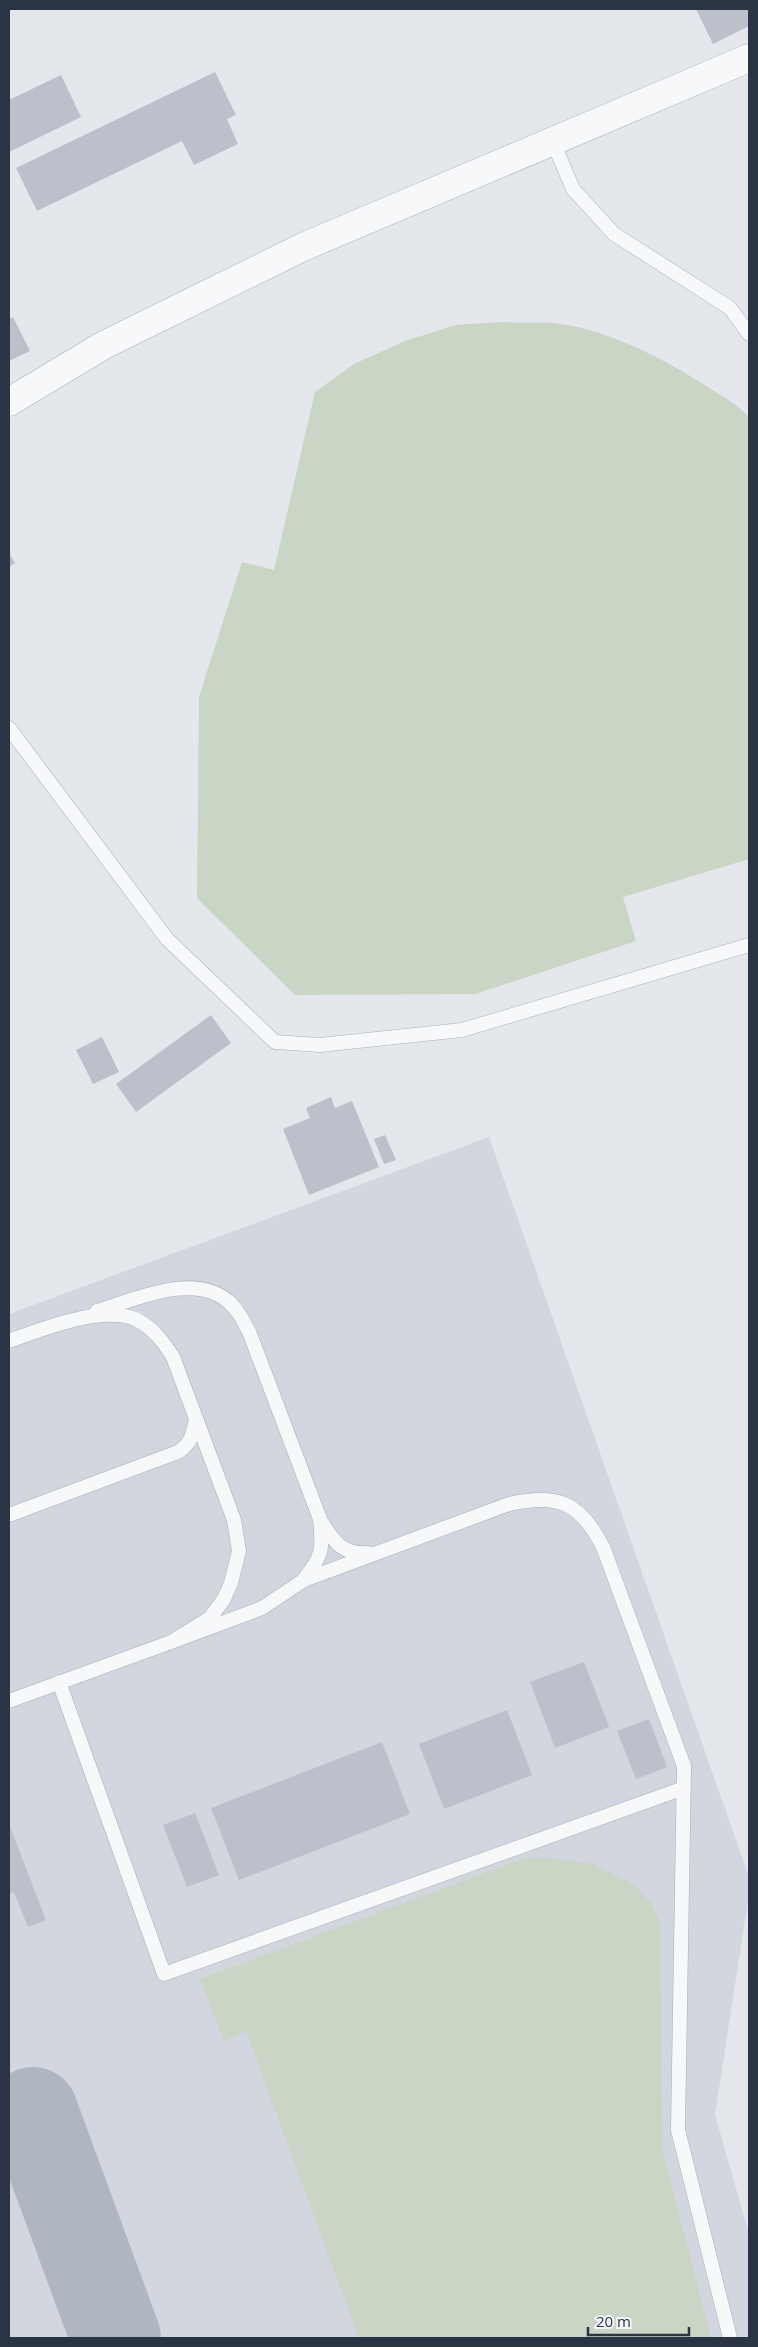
<svg xmlns="http://www.w3.org/2000/svg" width="758" height="2347" font-family="'Open Sans',sans-serif">
  <style>
    .built { fill: #d2d6de }
    .green { fill: #c9d6c5 }
    .lines { fill: none; stroke-linecap: round; stroke-linejoin: round }
    .taxiway { stroke: #b0b6c1; stroke-width: 90 }
    .building { fill: #bbc0ca }
    .service-casing { stroke: #a9aeb7; stroke-width: 15 }
    .tertiary-casing { stroke: #a9aeb7; stroke-width: 29 }
    .service { stroke: #f7f8fa; stroke-width: 14 }
    .tertiary { stroke: #f7f8fa; stroke-width: 28 }
  </style>
  <rect width="100%" height="100%" fill="#e4e7ec"/>
  <path class="built" d="M489,1137L749,1877V1894L715,2115L749,2234V2338H9V1314Z"/>
  <path class="green" d="M502,322C518,323 535,322 552,323C602,327 661,357 703,384C719,394 736,403 749,417V859L623,897L636,941L475,994L295,995L197,898L199,697L242,562L274,570L315,392L354,364L405,341L456,325Z
    M525,1858H552L593,1864L634,1885L651,1903L660,1922L662,2148L711,2338H359L246,2031L224,2041L200,1979Z"/>
  <g class="lines">
    <path class="taxiway" d="M33,2112L116,2338"/>
  </g>
  <path class="building" d="M696,9H749V26L713,44Z
    M215,72L236,115L227,119L238,144L194,165L182,141L37,211L16,168Z
    M61,75L81,117L9,152V100Z
    M13,317L30,351L9,361V319Z
    M9,553L15,563L9,567Z
    M211,1015L231,1043L136,1112L116,1084Z
    M102,1037L119,1072L93,1084L76,1050Z
    M331,1097L335,1108L352,1101L379,1167L309,1195L283,1129L310,1118L306,1108Z
    M385,1135L396,1160L384,1164L374,1139Z
    M584,1662L609,1727L555,1748L530,1682Z
    M507,1710L532,1775L444,1809L419,1744Z
    M649,1719L667,1767L636,1779L617,1731Z
    M382,1742L410,1814L239,1880L211,1808Z
    M195,1813L219,1875L187,1887L163,1825Z
    M9,1824L46,1920L28,1927L14,1892L9,1894Z"/>
  <g class="lines">
    <defs>
      <path id="service" d="M553,142L573,189L614,234L730,308L749,334
        M9,728L167,939L275,1042L320,1045L462,1030L749,945
        M97,1311C134,1300 195,1271 229,1302C239,1311 244,1322 250,1334L320,1519C323,1548 323,1556 304,1579
        M9,1341C42,1329 106,1303 139,1321C154,1329 164,1343 173,1357L234,1520L239,1551L231,1583L224,1599L210,1618L171,1642L9,1701
        M9,1515L178,1452C192,1443 193,1433 196,1418
        M323,1524C334,1543 345,1555 368,1553
        M171,1642L262,1608L304,1580L509,1504C558,1493 580,1502 603,1547L684,1766L678,2130L730,2338
        M59,1682L164,1974L684,1788"/>
      <path id="tertiary" d="M9,402L104,345L303,247L749,58"/>
    </defs>
    <use href="#service" class="service-casing"/>
    <use href="#tertiary" class="tertiary-casing"/>
    <use href="#service" class="service"/>
    <use href="#tertiary" class="tertiary"/>
  </g>
  <rect width="758" height="2347" fill="none" stroke="#2b3445" stroke-width="20"/>
  <path d="M588 2327v8h101v-8" fill="none" stroke="#2b3445" stroke-width="2.5"/>
  <text x="596" y="2327" font-size="15" fill="#2b3445" stroke="#f4f6f9" stroke-width="4" paint-order="stroke">20 m</text>
</svg>
